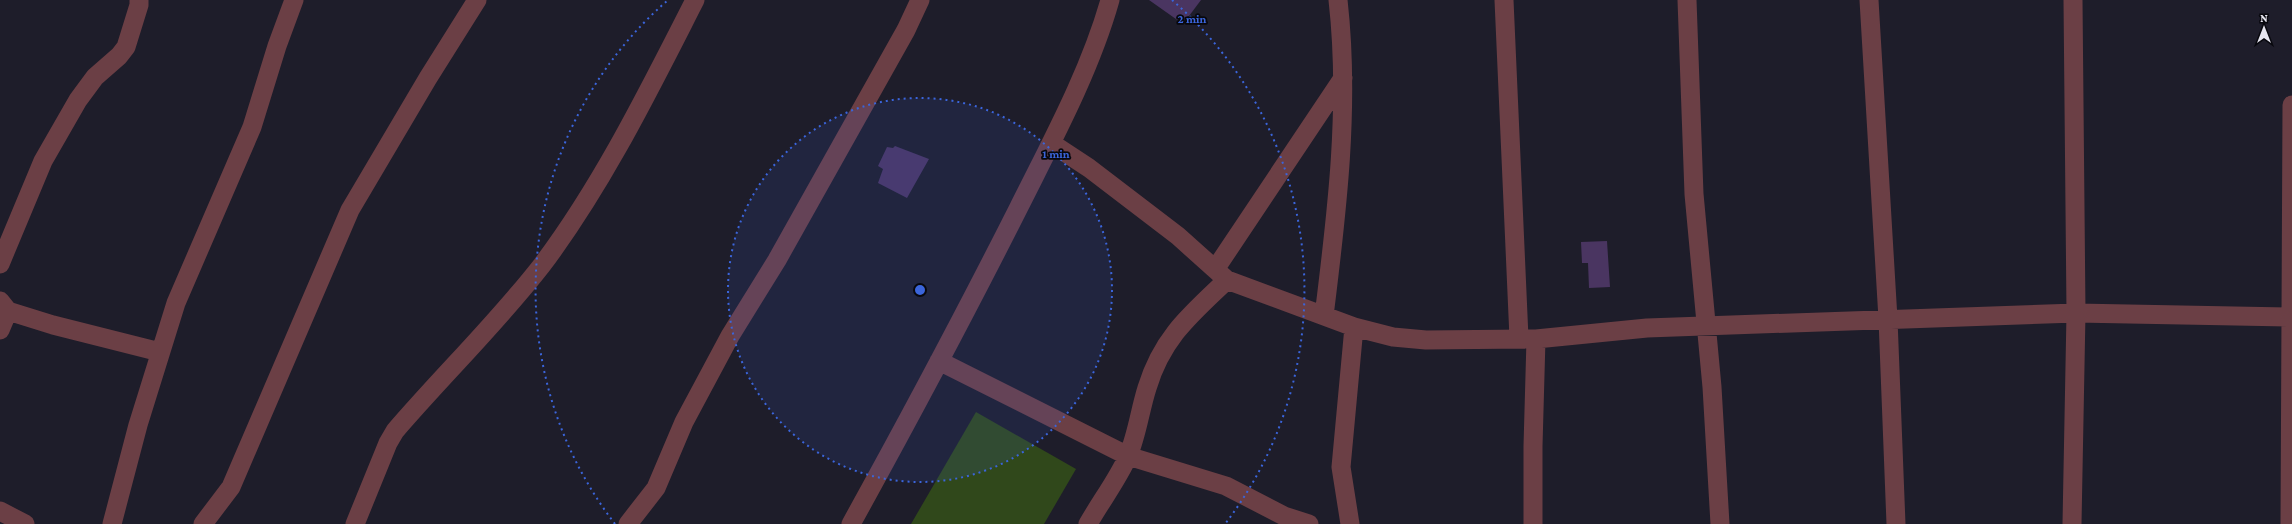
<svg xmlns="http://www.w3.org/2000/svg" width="2292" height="524" font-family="'Crimson Pro',serif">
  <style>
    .green { fill: #30481b }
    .building { fill: #4a3561 }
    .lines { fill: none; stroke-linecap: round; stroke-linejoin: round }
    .minor { stroke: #6b3f45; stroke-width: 19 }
    .ring { fill: none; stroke: #3b65db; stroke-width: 2; stroke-dasharray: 2 4 }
    .centre { fill: #3b65db; stroke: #08080e; stroke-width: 2 }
    .ring-label { font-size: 12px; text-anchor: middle; font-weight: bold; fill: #3b65db; stroke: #08080e; stroke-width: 3.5; stroke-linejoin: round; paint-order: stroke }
  </style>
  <rect width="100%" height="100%" fill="#1e1d2a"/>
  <path class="green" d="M976,412L1076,469L1044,524H911Z"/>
  <path class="building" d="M1149,0H1201L1183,24Z
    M895,146L929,159L907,198L878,183L883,169L878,166L887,147L893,148Z
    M1607,241L1610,287L1589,288L1588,263H1582L1581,242Z"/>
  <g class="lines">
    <path class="minor" d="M1504,0L1519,338
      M1687,0L1694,194L1712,387L1720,524
      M1869,0L1888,319L1896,524
      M1051,143L1089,168L1178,236L1227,280L1354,327L1393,337L1426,340L1536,339L1647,328L2076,313L2290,317
      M0,264L43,161L78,100L95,77L119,56L126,47L139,5V0
      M1216,268L1343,78
      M0,301L8,311L53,325L160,352
      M1324,316C1337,212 1350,105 1338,0
      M0,330L8,311
      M939,361L1128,456L1226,486L1284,516L1309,524
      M0,511L25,524
      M112,524L138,425L176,303L252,127L277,46L294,0
      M203,524L231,487L350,210L428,78L477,0
      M355,524L388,443L395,431C443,375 497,323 542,265C603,184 649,90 695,0
      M628,524L656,488L684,422L730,336L777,260L906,30L920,0
      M851,524C909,419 965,314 1019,207C1052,141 1090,71 1110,0
      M1088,524C1101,501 1118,479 1128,456C1137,435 1140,410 1147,388C1162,338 1190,315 1227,280
      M1350,524L1341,467L1354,327
      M1533,524V446L1536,339
      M2072,524L2076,313L2073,0
      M2290,524L2292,105"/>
  </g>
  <circle cx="920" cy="290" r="192" fill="#3b65db" fill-opacity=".12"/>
  <g class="ring">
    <circle cx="920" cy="290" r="192"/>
    <path d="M615 524A384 384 0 0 1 668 0M1172 0A384 384 0 0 1 1225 524"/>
  </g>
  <circle cx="920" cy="290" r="6" class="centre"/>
  <g class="ring-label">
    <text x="1192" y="23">2 min</text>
    <text x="1056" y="158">1 min</text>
  </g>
  <g transform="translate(2264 28)" stroke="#08080e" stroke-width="3" paint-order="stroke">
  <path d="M0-3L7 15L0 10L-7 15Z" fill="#e6e5ef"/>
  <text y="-6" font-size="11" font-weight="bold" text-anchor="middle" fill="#e6e5ef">N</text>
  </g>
</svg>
